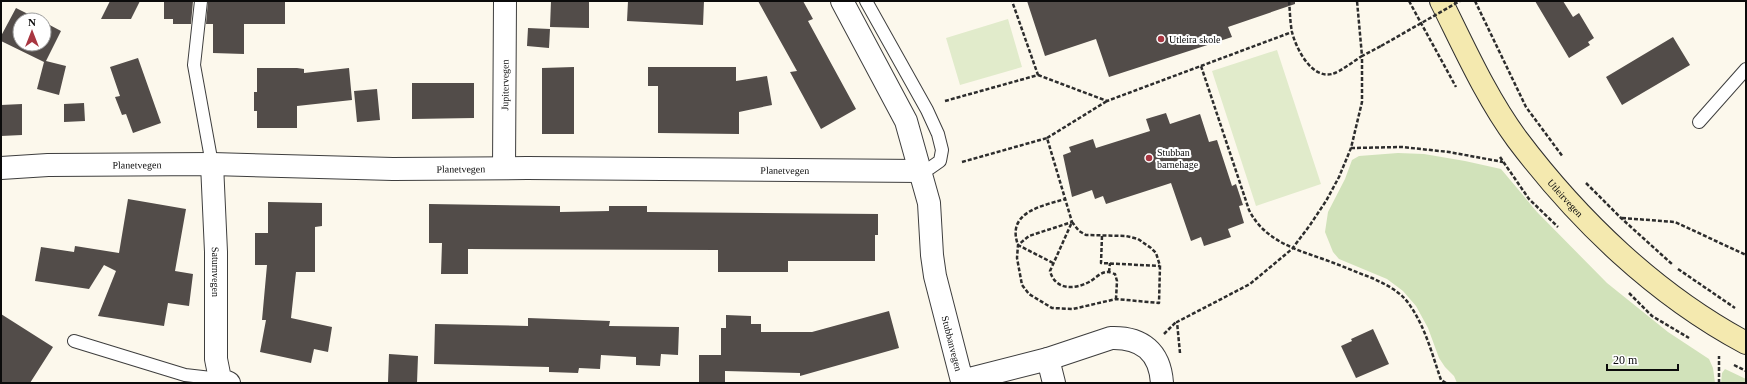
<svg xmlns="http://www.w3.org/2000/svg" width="1747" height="384" font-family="'Times New Roman',serif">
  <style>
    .green { fill: #d1e2ba }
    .pitch { fill: #e1ebcb }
    .building { fill: #524c49 }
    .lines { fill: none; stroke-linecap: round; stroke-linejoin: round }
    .lane-casing { stroke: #3e3e3e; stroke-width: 14 }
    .street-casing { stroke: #3e3e3e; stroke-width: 24 }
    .secondary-casing { stroke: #2d2d2d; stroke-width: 24 }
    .path { stroke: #2d2d2d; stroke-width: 2.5; stroke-dasharray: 4 2; stroke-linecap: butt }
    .lane { stroke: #fff; stroke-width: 12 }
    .street { stroke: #fff; stroke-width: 22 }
    .secondary { stroke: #f4e9af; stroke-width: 22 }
    .path-bridge { stroke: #2d2d2d; stroke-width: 2.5; stroke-dasharray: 4 2; stroke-linecap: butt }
    .poi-dot { fill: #a83641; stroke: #fff; stroke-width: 1.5 }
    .labels { text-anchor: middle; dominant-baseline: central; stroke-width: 4; stroke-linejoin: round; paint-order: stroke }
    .poi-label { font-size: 10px; fill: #0b0b0b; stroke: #fff; text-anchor: start }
    .street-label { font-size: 10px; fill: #0b0b0b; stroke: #fff }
  </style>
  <rect width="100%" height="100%" fill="#fcf8ec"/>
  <path class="green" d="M1398,153L1424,154L1465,161L1501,169L1537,212L1607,283L1668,332L1709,359L1713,368L1715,383H1457L1454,376L1445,367L1439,358L1428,328L1416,306L1403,291L1387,279L1339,259L1333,252L1325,232L1328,212L1345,179L1352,160L1359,156Z
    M1725,369L1746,379V383H1721L1722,373Z"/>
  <path class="pitch" d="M1008,19L1022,67L960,85L946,38Z
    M1277,50L1321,184L1256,206L1212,71Z"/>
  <path class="building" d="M110,1H140L131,19H101Z
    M164,1H193L191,24H173V19H164Z
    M208,1H285V24H244V54L213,53V24H206Z
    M551,1H589V28L550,27Z
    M628,1H704L703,25L627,21Z
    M758,1H803L813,19L808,21L856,109L821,129L790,72L797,71Z
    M1027,1H1295V4L1228,27L1232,37L1109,77L1096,39L1045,56Z
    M1535,1H1563L1573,17L1579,13L1594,38L1588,42L1590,45L1569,58Z
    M16,8L40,20H20V44H44V22L61,31L46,61L66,66L59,95L37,89L44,62L1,41V36Z
    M528,28L550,29L549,48L527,46Z
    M1673,37L1690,65L1622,105L1606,77Z
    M138,58L161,123L133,133L126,114L122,115L115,97L120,96L110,67Z
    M574,67V134H542V68Z
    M648,67H736V81L767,76L772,105L739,112V134L658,133V86H648Z
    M257,68H297L304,69V73L349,68L352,100L297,106V128H257V111H254V92H257Z
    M412,83H474V118L412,119Z
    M377,89L380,120L357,122L354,91Z
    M84,103L85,121L64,122V104Z
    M22,104V135L1,136V105Z
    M1166,113L1170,124L1200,114L1209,142L1217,140L1232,186L1236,184L1243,205L1239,206L1244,223L1228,229L1231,237L1204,246L1201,237L1191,241L1171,183L1106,204L1103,196L1095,199L1092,190L1072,197L1063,155L1071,152L1069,147L1093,139L1096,148L1150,131L1146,119Z
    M128,199L186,209L175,271L193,274L189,306L168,303L164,326L98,316L116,271L104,265L89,289L35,281L41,247L74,252L75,246L119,253Z
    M268,202L322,203V226L315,227V272H296L291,318L332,327L328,352L314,349L311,363L260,352L266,320H262L267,265H255V233H268Z
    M429,204L560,206V212L609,211V206H647V212L878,214V235H875V261H788V272H718V250L468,249V274H441L442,243H429Z
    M889,311L899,348L800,376V373L725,371V383H699V355H721V328H726V315L751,316V324H761V332H812Z
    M1,314L53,347L30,383H1Z
    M528,318L610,321L609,326L679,327L678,355L661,354L660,366L636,365V357L601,355L600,369L579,368L578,373L549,372V367L434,364L435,324L528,326Z
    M1373,329L1389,364L1356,378L1341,346L1352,341L1351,339Z
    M389,354L418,356L417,383L388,382Z"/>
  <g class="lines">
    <defs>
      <path id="lane" d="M201,1L194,65L212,164
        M866,1L927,110L938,134L942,150L940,161L930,168L921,171
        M1699,122L1746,69
        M74,341L185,375L220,379"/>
      <g id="street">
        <path id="s1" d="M842,1L906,121L929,203L932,255L935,276L962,381L1048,359L1111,338C1142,337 1160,352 1162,383"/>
        <path id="s2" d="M212,164L216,252V359L220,379L229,383"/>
        <path id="s3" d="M1,168L48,165L212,164L393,169L527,168L921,171"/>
        <path id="s4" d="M504,168L505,1"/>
        <path d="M1048,359L1054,383"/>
      </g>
      <g id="secondary">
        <path id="s5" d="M1441,1C1464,47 1486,97 1517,139C1578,220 1656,295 1746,343"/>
      </g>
    </defs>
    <use href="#lane" class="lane-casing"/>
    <use href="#street" class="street-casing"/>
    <use href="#secondary" class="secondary-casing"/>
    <path class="path" d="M1289,1C1290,11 1290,22 1292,32C1296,48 1311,79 1332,74C1340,72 1354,61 1362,56L1357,1
      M1409,1L1456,87
      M1475,1L1526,107L1563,157
      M1201,66L1249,210C1264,240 1294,249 1323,259C1340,265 1356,272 1372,278C1385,284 1400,291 1409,304C1425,326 1432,354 1441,380L1446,383
      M1038,75L1107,101L1292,32
      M945,101L1038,75L1012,1
      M1047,138L1107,101
      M1351,148L1402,147L1449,152L1503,162
      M1500,157L1529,199L1558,227
      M962,162L1047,138L1072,222L1029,236L1018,245L1017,258L1022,285L1029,294L1052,308L1073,309L1116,299L1159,303L1160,266L1156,253L1151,248L1138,239L1126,236L1086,235L1079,231L1072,222L1050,271C1055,290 1074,290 1089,282C1095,279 1101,271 1109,272C1110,272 1114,274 1115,274L1117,281L1116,299
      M1586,183L1621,218L1673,265
      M1622,218L1675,222L1746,255
      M1102,236L1101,263L1160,266
      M1053,263L1018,245C1006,212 1042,206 1065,199
      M1678,269L1735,308
      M1109,272L1110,263
      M1629,293L1652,316L1689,338
      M1164,334L1176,322
      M1180,353L1177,322L1250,284L1292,249L1310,225L1326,201L1339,177L1351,148L1362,102V56L1381,46
      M1734,365L1746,371
      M1719,383V356"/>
    <use href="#lane" class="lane"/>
    <use href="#street" class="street"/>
    <use href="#secondary" class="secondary"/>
    <path class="path-bridge" d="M1381,46L1460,1"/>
  </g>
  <g class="poi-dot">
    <circle cx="1161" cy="39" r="4"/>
    <circle cx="1149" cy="158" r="4"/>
  </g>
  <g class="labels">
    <g class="poi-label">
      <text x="1169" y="39">Utleira skole</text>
      <text x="1157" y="152">Stubban<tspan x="1157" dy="12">barnehage</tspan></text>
    </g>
    <g class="street-label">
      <text stroke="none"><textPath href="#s4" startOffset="83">Jupitervegen</textPath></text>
      <text stroke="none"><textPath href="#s3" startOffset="136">Planetvegen</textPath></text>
      <text stroke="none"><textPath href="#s3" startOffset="460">Planetvegen</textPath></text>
      <text stroke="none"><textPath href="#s3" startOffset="784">Planetvegen</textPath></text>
      <text stroke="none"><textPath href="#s5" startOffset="234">Utleirvegen</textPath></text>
      <text stroke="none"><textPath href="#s2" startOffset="108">Saturnvegen</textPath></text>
      <text stroke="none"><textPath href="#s1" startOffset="364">Stubbanvegen</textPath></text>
    </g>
  </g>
  <rect width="1747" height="384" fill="none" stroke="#0b0b0b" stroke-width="4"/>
  <g transform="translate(32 32)"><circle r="19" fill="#ffffff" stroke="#9d9d9d"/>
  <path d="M0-3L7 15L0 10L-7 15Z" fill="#a83641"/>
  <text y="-6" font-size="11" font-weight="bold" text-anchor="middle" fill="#0b0b0b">N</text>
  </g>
  <path d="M1607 364v6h71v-6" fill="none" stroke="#0b0b0b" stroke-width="2"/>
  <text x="1613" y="364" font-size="12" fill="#0b0b0b" stroke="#ffffff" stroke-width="3" paint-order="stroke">20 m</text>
</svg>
